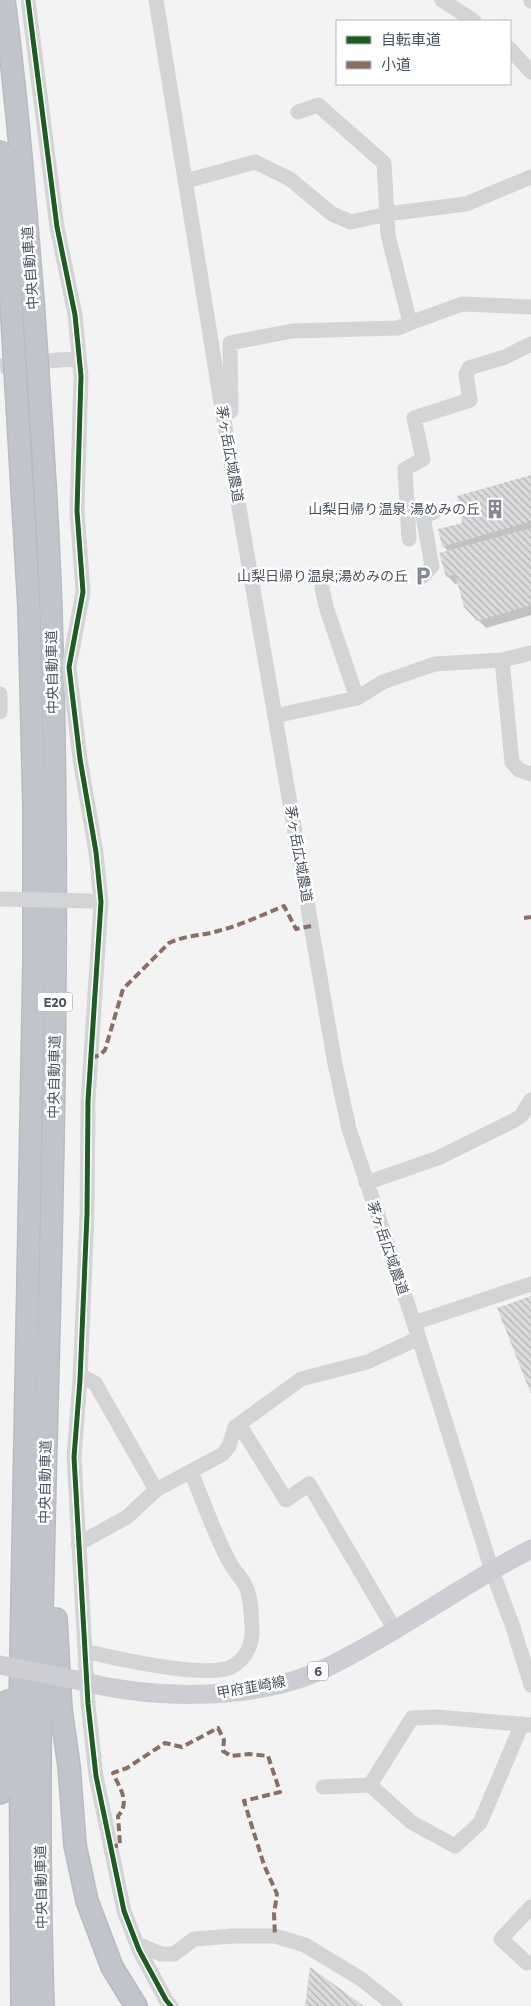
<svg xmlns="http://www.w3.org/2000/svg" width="531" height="2006" font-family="Montserrat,'Noto Sans JP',sans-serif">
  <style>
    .shadow { fill: #0003 }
    .building { fill: url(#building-back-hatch) }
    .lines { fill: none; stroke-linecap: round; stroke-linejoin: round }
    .minor-tunnel { stroke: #d2d3d6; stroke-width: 15; stroke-dasharray: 15 8; stroke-linecap: butt }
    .highway-casing { stroke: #b8bbc3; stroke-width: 24 }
    .minor { stroke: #d2d4d6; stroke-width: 15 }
    .major { stroke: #ccced4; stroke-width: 19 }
    .highway { stroke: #c1c4cb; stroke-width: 21 }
    .minor-bridge { stroke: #d2d4d6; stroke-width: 15 }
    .major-bridge { stroke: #ccced4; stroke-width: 19 }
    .quiet { stroke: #8d6e63; stroke-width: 4; stroke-dasharray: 8 4; stroke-linecap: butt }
    .cycleway-casing { stroke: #fff; stroke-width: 8 }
    .cycleway { stroke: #1b5e20; stroke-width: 5 }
    .labels { text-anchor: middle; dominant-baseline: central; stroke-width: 5; stroke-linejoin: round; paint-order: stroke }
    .shield { fill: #fff; stroke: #7f8690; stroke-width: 1 }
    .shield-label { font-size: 12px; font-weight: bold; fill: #485261 }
    .street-label { font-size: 14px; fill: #485261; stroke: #fff }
    .poi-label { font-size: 14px; fill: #485261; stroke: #fff; text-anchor: end }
  </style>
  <defs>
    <pattern id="building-back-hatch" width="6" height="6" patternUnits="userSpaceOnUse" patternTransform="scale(1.25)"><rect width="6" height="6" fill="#dbdbdd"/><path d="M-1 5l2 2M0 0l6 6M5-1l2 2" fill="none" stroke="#b4b4b7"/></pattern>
  </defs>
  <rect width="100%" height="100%" fill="#f4f3f3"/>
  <path class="shadow" d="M531,476V615L486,628L478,620L459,583L455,584L447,576L449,552L443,546L464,524Z"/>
  <path class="building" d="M531,475V521L442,547L438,529L462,523L457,496Z
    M531,528V605L477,621L464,607L455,574L446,577L439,553Z
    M531,1296V1394L497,1308Z
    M310,1967L364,2006H305Z"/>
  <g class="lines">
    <path class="minor-tunnel" d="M0,366L58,360"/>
    <defs>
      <path id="highway" d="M4,0C17,100 25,201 33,301C40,405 48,510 51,614C57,805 56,997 52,1189C47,1461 34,1734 43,2006
        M0,152L5,199L29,607L34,807V962L20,1708L22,2006
        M56,1619L61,1710L69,1766L75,1845L87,1901L112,1967L136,2006
        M0,1793L8,1701"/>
    </defs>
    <use href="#highway" class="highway-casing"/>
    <path class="minor" d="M28,0L57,227L75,315L81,376L77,511L83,592L69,667L80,759L96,852L101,902L88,1101L87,1214L80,1380L74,1457L88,1704L96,1776L124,1911L139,1950L166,2000L171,2006
      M156,0L223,415L297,844L335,1064L349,1129L419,1338L492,1571L512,1624L531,1685
      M442,0L474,21
      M531,0V1
      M510,49L531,72
      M186,181L255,162L290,179L332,214L351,222L387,214L466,204L531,177
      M410,323L462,304L531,307
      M58,360L79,359
      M227,413L231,411L230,343L292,331L398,328L410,323L388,235L384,163L318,105L298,112
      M409,539L405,469L423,459L414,418L470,400L466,374L469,368L505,357L531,344
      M423,576L432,566L423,516L434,512
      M322,588L327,610L357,698
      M502,660L512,762L519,770L531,774
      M0,694V712
      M275,716L357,698L383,682L435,664L502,660L531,653
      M366,1183L438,1158L513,1121L521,1116L531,1100
      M414,1323L531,1284
      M80,1375L95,1383L156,1490
      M239,1424L286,1500L309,1484L395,1630
      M78,1544L127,1517L156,1490L223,1454L229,1446L235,1427L301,1379L367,1362L419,1338
      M85,1651C113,1658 206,1679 231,1667C247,1659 253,1643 252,1626C251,1613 251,1596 245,1585C241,1577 234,1571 230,1563C215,1536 203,1500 191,1472
      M370,1785L411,1822L455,1846L480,1823L522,1724
      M323,1787L370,1785L412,1718L437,1717L530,1725
      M137,1944L161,1954H174L194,1939L233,1936H275L305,1945L361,1979L395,2006
      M527,1963L501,1939L531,1907"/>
    <path class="major" d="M77,1680C148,1699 241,1701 310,1675C330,1667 349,1656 367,1646C423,1615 475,1578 531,1549"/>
    <use href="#highway" class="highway"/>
    <path class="minor-bridge" d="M0,899L90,901"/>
    <path class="major-bridge" d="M0,1665L77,1680"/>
    <path class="quiet" d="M524,918L531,917
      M91,1058L100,1055L105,1050L123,989L169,943C185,935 202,936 218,931C241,925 262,915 284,906L296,929L311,926
      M110,1847L120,1845L118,1816C131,1802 119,1787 113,1773L127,1768L165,1743L182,1747L218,1728L224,1740L223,1751L231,1756L249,1754L268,1756L280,1792L244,1801L264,1865L277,1894L274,1914L275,1936"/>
    <defs>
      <path id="cycleway" d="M28,0L57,227L75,315L81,376L77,511L83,592L69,667L80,759L96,852L101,902L88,1101L87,1214L80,1380L74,1457L88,1704L96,1776L124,1911L139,1950L166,2000L171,2006"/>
    </defs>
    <use href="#cycleway" class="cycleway-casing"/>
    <use href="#cycleway" class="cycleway"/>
  </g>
  <defs>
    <symbol id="building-bare" viewBox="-9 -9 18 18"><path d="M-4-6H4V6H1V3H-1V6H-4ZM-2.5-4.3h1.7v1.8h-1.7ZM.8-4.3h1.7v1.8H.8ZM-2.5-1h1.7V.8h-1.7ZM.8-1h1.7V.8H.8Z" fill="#848a94" stroke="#fff" stroke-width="2.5" paint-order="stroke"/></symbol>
    <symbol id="parking-bare" viewBox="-9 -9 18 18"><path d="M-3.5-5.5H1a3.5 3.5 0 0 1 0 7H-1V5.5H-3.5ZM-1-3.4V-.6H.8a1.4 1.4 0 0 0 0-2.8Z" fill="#848a94" stroke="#fff" stroke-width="2.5" paint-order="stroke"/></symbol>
  </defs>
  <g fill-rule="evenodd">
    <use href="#building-bare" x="481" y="495" width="28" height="28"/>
    <use href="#parking-bare" x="409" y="562" width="28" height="28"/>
  </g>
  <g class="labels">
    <g class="shield">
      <rect x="37.5" y="992.5" width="35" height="19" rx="4"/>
      <rect x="308" y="1661.5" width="20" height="19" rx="4"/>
    </g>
    <g class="shield-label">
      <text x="55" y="1002">E20</text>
      <text x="318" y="1671">6</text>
    </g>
    <g class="street-label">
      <text transform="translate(30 268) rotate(-94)">中央自動車道</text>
      <text transform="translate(230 454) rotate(80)">茅ヶ岳広域農道</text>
      <text transform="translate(52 672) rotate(-91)">中央自動車道</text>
      <text transform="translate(299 854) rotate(80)">茅ヶ岳広域農道</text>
      <text transform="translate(54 1077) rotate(-89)">中央自動車道</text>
      <text transform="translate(388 1248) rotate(71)">茅ヶ岳広域農道</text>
      <text transform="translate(45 1482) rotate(-89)">中央自動車道</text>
      <text transform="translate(251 1687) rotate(-10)">甲府韮崎線</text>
      <text transform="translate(41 1887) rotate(-91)">中央自動車道</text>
    </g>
    <g class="poi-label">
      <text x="480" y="509">山梨日帰り温泉 湯めみの丘</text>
      <text x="408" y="576">山梨日帰り温泉;湯めみの丘</text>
    </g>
  </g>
  <rect x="336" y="20" width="175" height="65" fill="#ffffff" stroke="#b6bac0"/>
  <rect x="346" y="36" width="25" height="8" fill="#1b5e20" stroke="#b6bac0"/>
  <text x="381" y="45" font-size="15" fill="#485261">自転車道</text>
  <rect x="346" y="61" width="25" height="8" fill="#8d6e63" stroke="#b6bac0"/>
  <text x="381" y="70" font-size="15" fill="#485261">小道</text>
</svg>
